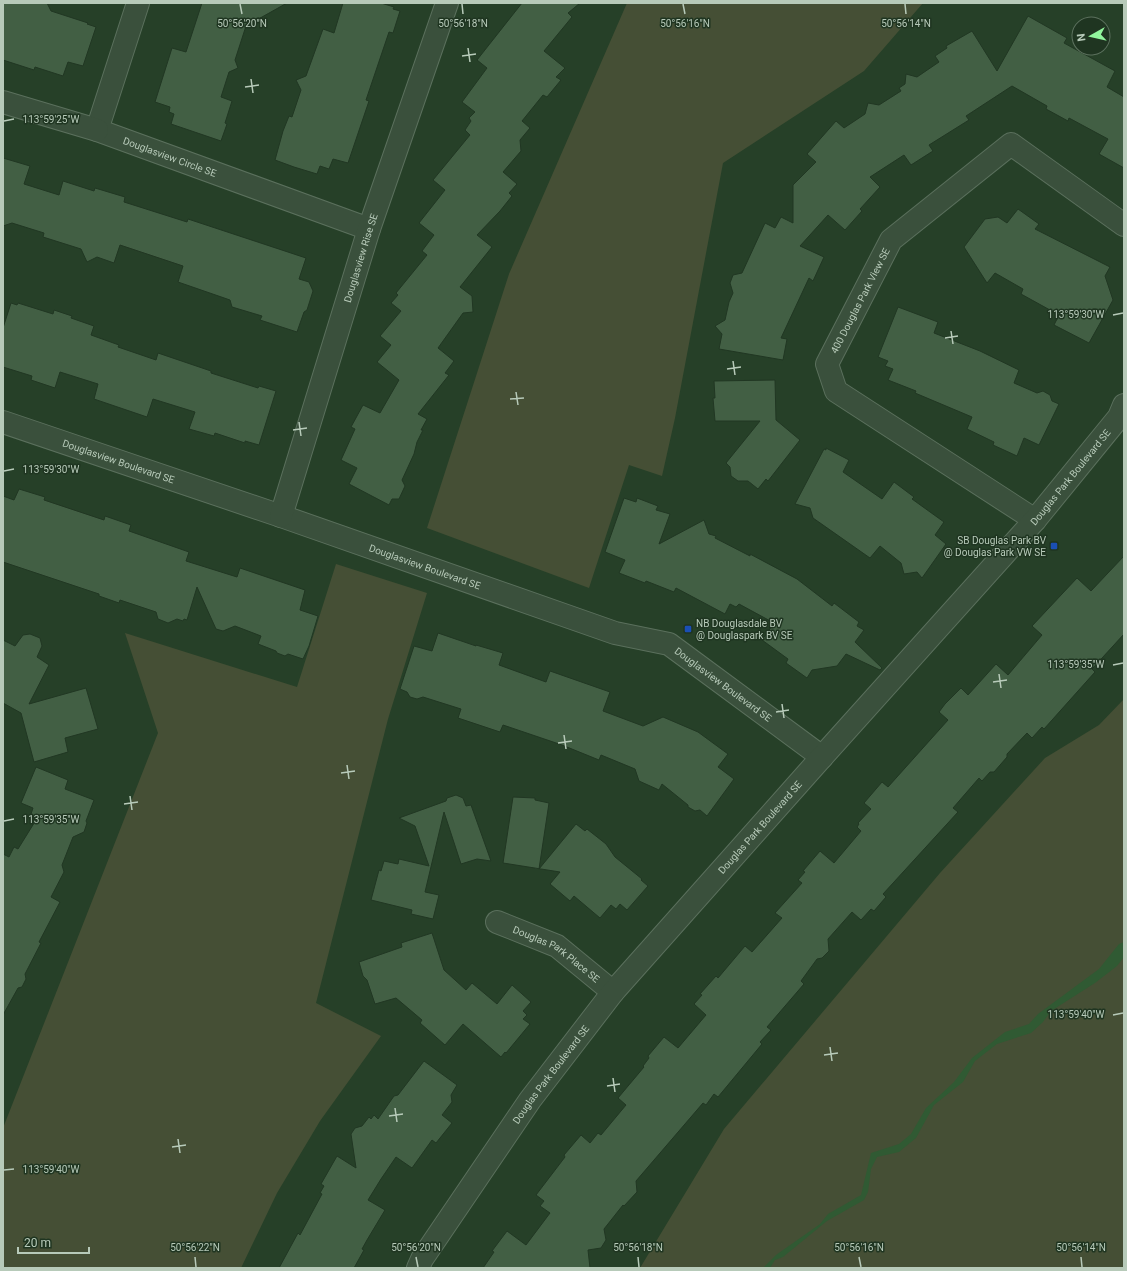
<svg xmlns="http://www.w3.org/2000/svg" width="1127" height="1271" font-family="Roboto,sans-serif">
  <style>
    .green { fill: #454f35 }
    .water { fill: #305a33 }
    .building { fill: #425f44; stroke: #213723 }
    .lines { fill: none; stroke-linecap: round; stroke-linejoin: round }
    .street-casing { stroke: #5b705d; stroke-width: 24 }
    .street { stroke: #3a503c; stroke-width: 22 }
    .ticks { fill: none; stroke: #b7cab9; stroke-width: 1.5 }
    .transit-dot { fill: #1a4fb4; stroke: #1f3521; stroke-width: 1.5 }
    .labels { text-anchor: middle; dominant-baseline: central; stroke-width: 3; stroke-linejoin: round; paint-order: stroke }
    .street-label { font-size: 10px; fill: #b7cab9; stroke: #1f3521 }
    .poi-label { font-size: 10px; fill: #b7cab9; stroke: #1f3521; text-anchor: end }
    .ticks-label { font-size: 10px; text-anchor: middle; fill: #b7cab9; stroke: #1f3521; stroke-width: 3; stroke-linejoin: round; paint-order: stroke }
  </style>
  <rect width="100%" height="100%" fill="#264028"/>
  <path class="green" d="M627,3H923L864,71L723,163L675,418L662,476L629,465L589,588L427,528L509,274Z
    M336,564L427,593L388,719L316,1003L381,1036L320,1121L277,1193L241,1268H3V1128L158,733L125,633L297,687Z
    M1124,699V1268H640L724,1129L940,873L1045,758L1099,725Z"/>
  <path class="water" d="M1124,942V957L1117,966L1095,983L1051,1011L1043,1022L1031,1033L997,1044L975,1061L963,1082L934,1105L916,1138L899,1152L877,1157L871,1169L868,1192L864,1200L827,1221L783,1257L775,1260L770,1268H763L776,1255L820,1224L828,1214L861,1195L871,1153L899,1144L911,1134L926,1108L954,1082L972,1058L1005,1032L1029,1024L1038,1014L1099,969L1119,944Z"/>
  <path class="building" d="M3,3H47L51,11L88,23L87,24L96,27L83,66L68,62L63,76L35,67L34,70L3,60Z
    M202,3H287L246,26L235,60L238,68L229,72L221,97L232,101L225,123L227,124L221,141L171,124L174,114L169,112L170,107L155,102L172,48L186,52Z
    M343,3H381L394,7L393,9L400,11L393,33L389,32L366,100L369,101L348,163L333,159L329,169L320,166L317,174L294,167L275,160L283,131L289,116L292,117L301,90L296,80L306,76L323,29L334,33Z
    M522,3H580L568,13L572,17L544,51L565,68L556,77L561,80L547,97L543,95L522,121L530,128L520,140L521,151L503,172L517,184L509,193L512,196L500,211L477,235L492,247L460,287L472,296L473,312L463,313L438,348L454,361L445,373L449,375L418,414L427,419L421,430H423L417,442L414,454L402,480L405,486L399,499H392L389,505L349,484L357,468L341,460L355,429L351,427L363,405L380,413L399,380L377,362L391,345L380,336L401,311L391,303L398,295L396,293L427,255L422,251L434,235L419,223L445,190L433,180L470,135L465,130L471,121L469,118L475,112L462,102L487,68L477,60Z
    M1028,16L1067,38L1064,43L1115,71L1107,87L1124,97V168L1099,154L1108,139L1069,118L1068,121L1046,109L1047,106L1012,86L966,116L969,120L929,145L933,151L911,165L904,155L870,177L880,187L860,209L862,211L845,230L828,215L800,246L824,257L813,281L809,278L781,338L787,339L783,360L719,349L722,334L715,326L725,320L729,302L733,293L730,283L733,275L742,273L765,223L775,228L781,217L793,223V185L816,162L807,154L836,121L844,128L865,114L868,103L879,105L901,91L899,88L905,84L906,74L917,77L939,62L935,56L947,48L946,46L972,31L997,71Z
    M3,158L30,166L24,184L59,195L63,181L94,191L95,188L125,197L124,202L187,222L188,219L306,258L299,279L309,282L313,291L307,310L304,312L297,332L260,320L262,316L232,307L230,300L178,282L183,266L120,245L114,263L97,257L87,262L81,249L43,237L44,233L12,223L3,226Z
    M1018,209L1039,224L1035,229L1110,267L1105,276L1113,300L1089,343L1054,325L1059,315L1021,294L1023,289L995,273L987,283L964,247L985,219L998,217L1007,223Z
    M11,303L17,305L18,303L53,314L54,310L72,316L71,318L94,326L91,335L119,345L118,347L156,360L158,353L211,371V373L258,388L259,386L276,391L259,445L245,441V443L215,433L214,436L189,429L195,412L153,399L147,417L94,399L98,384L60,372L55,388L31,380L32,376L3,367V328Z
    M898,307L938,322L934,333L980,351L1019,370L1014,383L1037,393L1043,391L1050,395L1052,401L1059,404L1039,445L1024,438L1017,456L993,445L994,442L967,429L972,417L915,393L916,391L888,380L893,369L885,366L888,361L878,357Z
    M775,380L776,420L800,440L768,481L766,479L758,489L748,481H738L731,476L730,467L726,463L760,421H715L713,398H715L714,381Z
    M826,448L849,460L843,472L882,499L894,482L914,497L912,499L944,522L935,535L946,544L922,578L917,572L904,574L901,563L880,546L870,558L813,518L810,508L795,504L824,449L826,450Z
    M19,489L45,497L44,500L104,520L105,516L131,525L129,531L189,552L186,561L237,577L240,568L305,590L300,610L318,616L309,646L303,659L288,654L285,656L277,653L276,651L258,644L261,636L235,626L223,631L216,629L197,587L187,620L184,619L183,621L177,619L168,623L158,619L156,612L120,600L119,603L99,596V594L3,562V496L14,500Z
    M624,498L636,502L637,498L658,506L656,510L670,514L659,544L704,520L709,534L716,536L715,538L750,556V554L797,579L832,606L834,603L859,622L857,626L864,630L855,642L882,668L880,670L846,654L837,666L812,670L807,678L786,663L788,659L762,640L774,623L739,604L736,607L730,604L725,614L676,588L674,592L646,581L645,583L619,573L625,560L605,552Z
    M1124,556V634L1092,669L1095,672L1044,729L1042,727L1032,738L1027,733L1007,754V757L994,772H990L982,781L979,778L953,808L958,812L883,894L886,897L874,911L871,909L861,920L852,912L828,939L829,951L822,958L817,959L801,981L804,984L767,1027L771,1030L760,1042L762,1044L718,1097L714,1094L706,1105L703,1103L636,1181L637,1192L624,1206L623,1205L604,1229L606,1240L601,1248L588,1250L590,1268H483L494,1252L492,1251L507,1231L526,1245L550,1213L540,1206L544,1201L536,1195L565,1157L564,1155L581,1135L590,1143L598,1133L601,1135L626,1105L618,1098L644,1067L643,1066L649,1058L648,1056L664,1037L678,1048L706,1015L694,1004L702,995L700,994L716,976L718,978L745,946L752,952L782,918L775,913L802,883L798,880L805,872L803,871L820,851L834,863L861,831L857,827L859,824L858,823L871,809L864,803L882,782L888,787L948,720L939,712L945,704L961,688L968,695L996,664L1008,675L1042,635L1032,626L1077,578L1091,591Z
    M438,633L476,646V645L503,653L499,665L546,682L550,671L610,692L603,711L643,726L663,717L698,732L728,754L718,767L734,779L707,816L700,810L695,811L688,807V805L662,784L659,790L639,781L635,769L601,755L599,760L562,745L503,725L500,732L458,718L461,709L423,697L417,699L410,697L407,692L400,689L414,646L432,651Z
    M30,634L40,638L42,646L37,657L49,665L29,704L86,688L98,729L65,738L68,752L34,762L21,713L3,703V640L15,646L23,635Z
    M36,767L68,780L65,789L94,800L86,821L87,823L84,832L73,837L62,865L64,872L51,897L60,902L39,942L41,943L25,974L26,979L22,987L18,988L3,1015V854L9,857L14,847L18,849L36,820L30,817L33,808L21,803Z
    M456,795L463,798L466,806L471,805L491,861L477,859L461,864L444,812L425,892L439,895L433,919L411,914L412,910L371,900L379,870L381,871L384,861L398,864L399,859L429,866L415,826L399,818L446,801L447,798Z
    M513,797L535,798V800L549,803L539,869L576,824L585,831L587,829L606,844L615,857L642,879L641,880L648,886L627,910L620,904L616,909L611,905L600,918L574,896L570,901L550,884L560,872L503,863Z
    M432,933L444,970L466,990L472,983L497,1004L512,985L531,1002L523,1011L527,1015L523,1019L530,1024L506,1053L505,1052L501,1057L463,1024L445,1045L420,1023L422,1020L396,998L375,1004L367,980L363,976L359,962L402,947L401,943Z
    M424,1061L457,1085L451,1095L452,1102L442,1115L452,1123L436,1143L432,1140L412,1168L396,1157L381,1179L368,1200L385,1210L367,1240L362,1249L364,1250L354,1268H279L298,1233L300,1235L322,1194L320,1193L324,1186L321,1184L337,1156L356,1168L351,1134L355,1128L362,1126L369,1117L371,1119L374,1115L378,1119L394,1096L398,1095Z"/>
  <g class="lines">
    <defs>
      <g id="street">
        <path id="s1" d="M138,3L97,130L369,229"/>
        <path d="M3,102L97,130"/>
        <path id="s2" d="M3,422L281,516L615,633L669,644L822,757"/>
        <path id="s3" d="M281,516L369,229L447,3"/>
        <path id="s4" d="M1035,520L836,391L827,364L891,240L1011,144L1124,225"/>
        <path id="s5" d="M497,922L557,946L613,992"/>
        <path id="s6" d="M418,1268L422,1259L530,1100L613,992L822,757L1035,520L1119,417L1124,405"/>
      </g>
    </defs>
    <use href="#street" class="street-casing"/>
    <use href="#street" class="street"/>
  </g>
  <path class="ticks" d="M240,4L242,14M462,4L463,14M683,4L685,14M905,4L906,14M468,48L470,62M462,56L476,54M251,79L253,93M245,87L259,85M4,121L14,119M1113,315L1123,313M951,331L953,344M945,338L958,336M733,361L735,375M727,369L741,367M516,392L518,405M510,399L524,398M299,422L301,436M293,430L307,428M4,471L14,469M1113,665L1123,663M999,674L1001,688M993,682L1007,680M782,704L784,718M776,712L789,710M564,735L566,749M558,743L572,741M347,765L349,779M341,773L355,771M130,796L132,810M124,804L138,802M4,821L14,819M1113,1015L1123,1013M830,1047L832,1061M824,1055L838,1053M613,1078L615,1092M607,1086L620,1084M395,1108L397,1122M389,1116L403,1114M178,1139L180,1153M172,1147L186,1145M4,1170L14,1169M195,1257L196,1267M416,1257L418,1267M638,1257L639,1267M859,1257L861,1267M1081,1257L1082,1267"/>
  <g class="transit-dot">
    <rect x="1050" y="542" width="8" height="8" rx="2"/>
    <rect x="684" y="625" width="8" height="8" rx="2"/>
  </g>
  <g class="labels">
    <g class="street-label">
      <text stroke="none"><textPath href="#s1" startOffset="211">Douglasview Circle SE</textPath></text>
      <text stroke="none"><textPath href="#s3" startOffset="270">Douglasview Rise SE</textPath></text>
      <text stroke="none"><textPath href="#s4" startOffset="337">400 Douglas Park View SE</textPath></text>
      <text stroke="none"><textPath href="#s2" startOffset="122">Douglasview Boulevard SE</textPath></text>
      <text stroke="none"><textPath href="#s6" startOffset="1027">Douglas Park Boulevard SE</textPath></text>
      <text stroke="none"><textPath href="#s2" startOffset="446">Douglasview Boulevard SE</textPath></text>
      <text stroke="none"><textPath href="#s2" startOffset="770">Douglasview Boulevard SE</textPath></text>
      <text stroke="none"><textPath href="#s6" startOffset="559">Douglas Park Boulevard SE</textPath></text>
      <text stroke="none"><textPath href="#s5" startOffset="68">Douglas Park Place SE</textPath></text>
      <text stroke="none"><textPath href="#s6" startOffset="235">Douglas Park Boulevard SE</textPath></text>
    </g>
    <g class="poi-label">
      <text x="1046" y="540">SB Douglas Park BV<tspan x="1046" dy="12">@ Douglas Park VW SE</tspan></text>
      <text x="696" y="623" text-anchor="start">NB Douglasdale BV<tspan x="696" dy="12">@ Douglaspark BV SE</tspan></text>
    </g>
  </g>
  <g class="ticks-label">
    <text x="242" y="27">50°56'20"N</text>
    <text x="463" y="27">50°56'18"N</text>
    <text x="685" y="27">50°56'16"N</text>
    <text x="906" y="27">50°56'14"N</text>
    <text x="51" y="123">113°59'25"W</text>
    <text x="1076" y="318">113°59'30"W</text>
    <text x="51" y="473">113°59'30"W</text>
    <text x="1076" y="668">113°59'35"W</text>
    <text x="51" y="823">113°59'35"W</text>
    <text x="1076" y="1018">113°59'40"W</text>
    <text x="51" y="1173">113°59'40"W</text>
    <text x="195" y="1251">50°56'22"N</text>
    <text x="416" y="1251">50°56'20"N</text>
    <text x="638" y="1251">50°56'18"N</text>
    <text x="859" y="1251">50°56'16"N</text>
    <text x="1081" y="1251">50°56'14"N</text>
  </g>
  <rect width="1127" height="1271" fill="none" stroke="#b7cab9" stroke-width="8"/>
  <g transform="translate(1091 36) rotate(262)"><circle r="19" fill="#1f3521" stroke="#5c715e"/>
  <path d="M0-3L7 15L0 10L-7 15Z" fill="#90f59c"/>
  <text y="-6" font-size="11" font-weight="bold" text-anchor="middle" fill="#b7cab9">N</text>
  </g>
  <path d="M18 1247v6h71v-6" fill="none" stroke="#b7cab9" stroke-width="2"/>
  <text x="24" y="1247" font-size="12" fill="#b7cab9" stroke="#1f3521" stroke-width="3" paint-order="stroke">20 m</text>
</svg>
